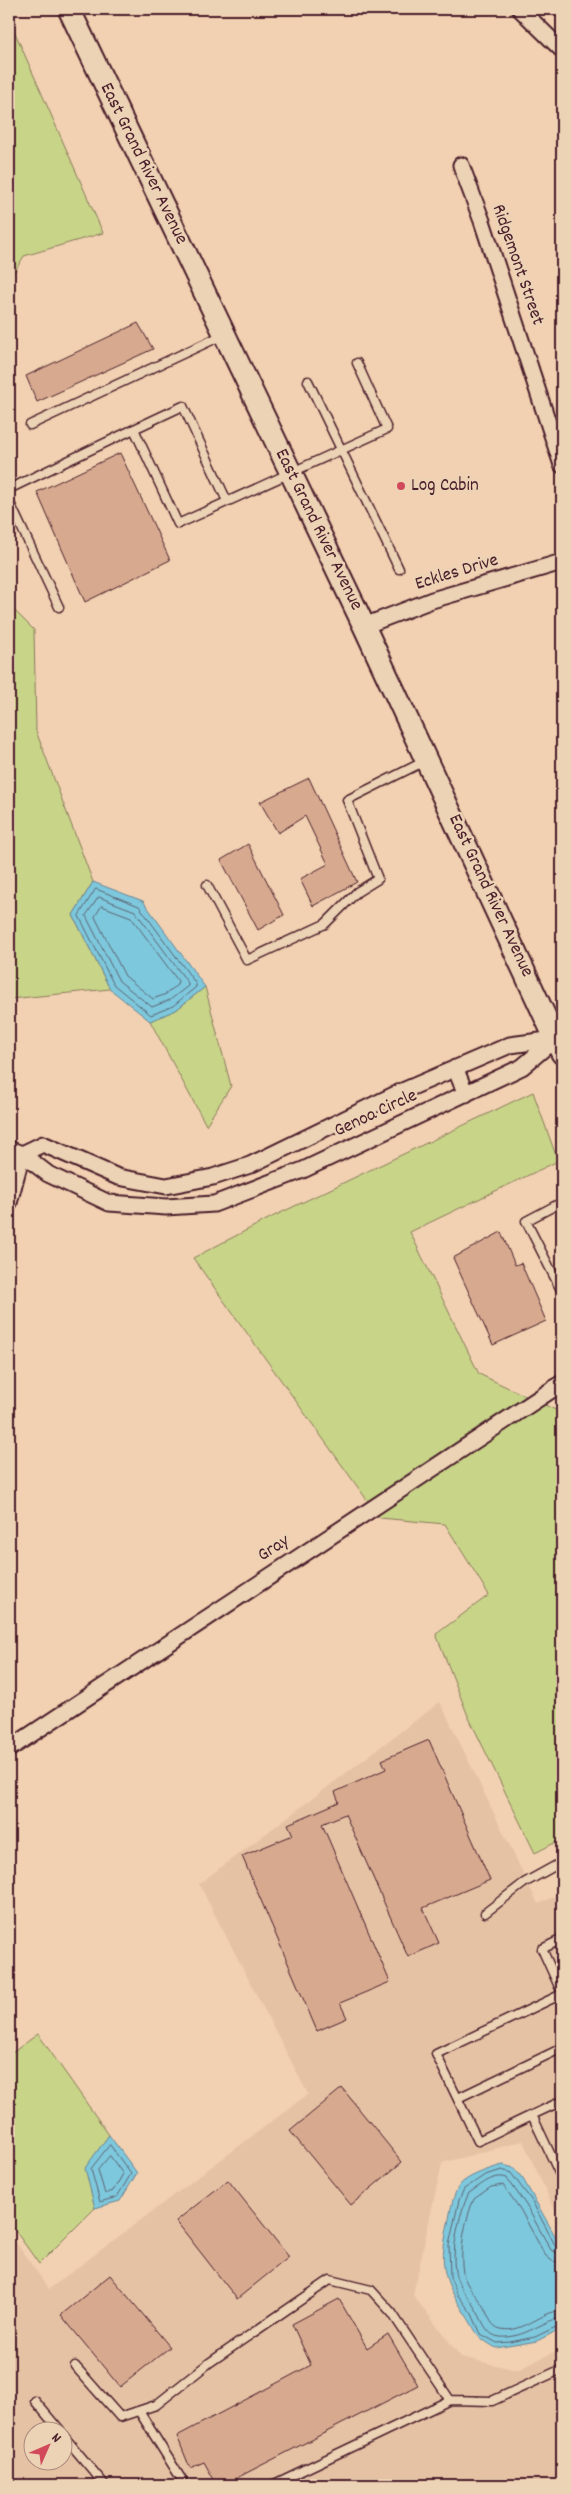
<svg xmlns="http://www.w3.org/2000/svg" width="571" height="2494" font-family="Dekko,sans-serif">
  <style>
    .built { fill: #e6c2a5; fill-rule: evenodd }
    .green { fill: #c8d488; stroke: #897a5a }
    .water { fill: #7dc8dd; stroke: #698496 }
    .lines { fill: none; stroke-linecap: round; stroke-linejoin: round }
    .shore { stroke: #5e6372; stroke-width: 1 }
    .building { fill: #d7aa90; stroke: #4a1f2b }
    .lane-casing { stroke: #4a1f2b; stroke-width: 11 }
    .street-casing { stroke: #4a1f2b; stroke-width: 19 }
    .secondary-casing { stroke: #4a1f2b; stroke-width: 25 }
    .lane { stroke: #edd3b5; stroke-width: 8 }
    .street { stroke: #edd3b5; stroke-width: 15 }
    .secondary { stroke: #edd3b5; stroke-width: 21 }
    .poi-dot { fill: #d1495b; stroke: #edd3b5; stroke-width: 2 }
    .labels { text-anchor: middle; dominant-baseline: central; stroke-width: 5; stroke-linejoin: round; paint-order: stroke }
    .street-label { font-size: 19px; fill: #4a1f2b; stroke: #edd3b5 }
    .poi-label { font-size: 19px; fill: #4a1f2b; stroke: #edd3b5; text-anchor: start }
  </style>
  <rect width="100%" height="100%" fill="#f1d1b1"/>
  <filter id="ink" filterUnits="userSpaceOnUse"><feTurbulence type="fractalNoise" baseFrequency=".02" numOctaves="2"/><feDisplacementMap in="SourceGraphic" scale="10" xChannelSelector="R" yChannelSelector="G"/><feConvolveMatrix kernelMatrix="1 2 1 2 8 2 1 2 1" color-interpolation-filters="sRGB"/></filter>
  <g filter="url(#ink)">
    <path class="built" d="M440,1702L538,1904L562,1893V2226L523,2141L442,2163L413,2295L461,2357L517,2370L562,2348V2485H9V2233L49,2289L308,2094L199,1884ZM32,2432H62V2462H32Z"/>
    <path class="green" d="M9,19L103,233L24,256L9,281Z
      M9,605L34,630L36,731L93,882L73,915L110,989L9,999Z
      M205,987L231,1086L206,1125L150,1021L176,1010Z
      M533,1092L558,1161L410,1232L479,1374L562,1413V1839L535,1853L468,1716L436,1634L489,1595L445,1524L380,1518L193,1258L274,1216Z
      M38,2034L109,2135L86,2168L95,2208L39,2264L9,2222V2055Z"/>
    <path class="water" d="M93,882L143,901L205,987L176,1010L150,1021L110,989L73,915Z
      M109,2135L137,2173L120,2201L95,2208L85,2168Z
      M503,2165L514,2168L523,2179L562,2248V2328L537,2341L496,2348C474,2335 479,2335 466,2315C441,2277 439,2264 449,2219C451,2208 453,2195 459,2186C466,2176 491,2168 503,2165Z"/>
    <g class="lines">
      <path class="shore" d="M96,889L139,906L196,984V987L173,1006L151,1015L114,985L79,916Z
        M99,897L135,911L188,983V986L170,1000L152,1007L119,981L86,916Z
        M102,906L131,917L178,981L177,985L166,994L153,999L125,976L95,917Z
        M110,2145L131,2174L117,2197L100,2202L91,2169Z
        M110,2156L123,2174L113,2191L105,2194L98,2170Z
        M562,2249L556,2247L532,2201L511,2173L502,2170L485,2175L464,2189L459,2200L449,2245L450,2277L457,2294L472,2314L481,2334L497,2343L510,2342L535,2337L562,2324
        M562,2255L551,2250L526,2205L507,2178C493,2173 480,2186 469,2193C459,2213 450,2254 456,2276C460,2290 471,2300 478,2313C483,2322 487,2336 500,2337C525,2339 544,2319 562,2318
        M562,2263L552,2261L545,2255L520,2209L503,2185L491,2187L474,2199C465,2219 459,2251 463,2273C466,2287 478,2297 485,2309C489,2317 491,2327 501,2329C523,2334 542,2311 562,2310"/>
    </g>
    <path class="building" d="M138,323L153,349L37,402L26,376Z
      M120,453L170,560L85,602L37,492Z
      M309,778L357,882L313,906L300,879L328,864L305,816L278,833L260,802Z
      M248,844L284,915L258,930L221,860Z
      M501,1232L515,1265L521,1263L546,1321L493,1345L453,1258Z
      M429,1740L490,1880L423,1908L439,1943L408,1957L345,1814L322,1824L390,1982L340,2003L347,2018L317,2031L242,1856L293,1835L288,1824L339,1802L335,1792L386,1769L382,1760Z
      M342,2088L402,2162L351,2205L290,2131Z
      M228,2180L289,2257L237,2299L176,2221Z
      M110,2275L170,2347L120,2387L61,2315Z
      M339,2299L367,2348L388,2334L418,2385L223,2485H217L204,2462L190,2468L177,2436L311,2365L292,2324Z"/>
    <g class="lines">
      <defs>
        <path id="lane" d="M308,381L399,569
          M30,425L223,335
          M9,489L134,429
          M9,501L59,607
          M227,501L183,406L134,429L178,524L387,429L357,363
          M207,885L247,960L325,924L357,892L378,879L347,800L425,761
          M562,1202L526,1221L562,1292
          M485,1913L524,1883L562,1862
          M562,1939L542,1949L562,1993
          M562,1994L436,2054L478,2141L532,2115L562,2179
          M458,2098L562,2048
          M532,2115L562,2101
          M75,2366L120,2417L156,2405L209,2363L330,2280L371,2290L392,2313L450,2400L492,2401L562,2369
          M35,2401L61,2432
          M139,2411L185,2485
          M62,2434L105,2485
          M272,2485L450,2400"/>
        <path id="street" d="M520,9L562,50
          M461,165L482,221L562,465
          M364,626L432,600L562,562
          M455,1068L466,1094
          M9,1149L22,1154L48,1174L109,1203L166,1207L214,1204L303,1170L522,1067L555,1039
          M9,1203L22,1154L43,1144L118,1177L166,1186L213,1177L250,1165L398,1093L510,1045L555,1039
          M9,1749L562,1383"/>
        <path id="secondary" d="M69,9L364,626L562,1053"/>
      </defs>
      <use href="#lane" class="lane-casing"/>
      <use href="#street" class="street-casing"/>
      <use href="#secondary" class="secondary-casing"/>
      <use href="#lane" class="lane"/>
      <use href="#street" class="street"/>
      <use href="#secondary" class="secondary"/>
    </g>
  </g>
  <circle class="poi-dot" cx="401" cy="486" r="5"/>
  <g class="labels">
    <g class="street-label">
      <text transform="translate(143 164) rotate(64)">East Grand River Avenue</text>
      <text transform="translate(517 265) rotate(71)">Ridgemont Street</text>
      <text transform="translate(318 530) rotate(64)">East Grand River Avenue</text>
      <text transform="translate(457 573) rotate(-17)">Eckles Drive</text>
      <text transform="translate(490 896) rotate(65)">East Grand River Avenue</text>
      <text transform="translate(376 1114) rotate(-25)">Genoa Circle</text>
      <text transform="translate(274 1549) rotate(-33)">Gray</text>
    </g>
    <g class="poi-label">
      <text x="411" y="486">Log Cabin</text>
    </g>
  </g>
  <rect width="571" height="2494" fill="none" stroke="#edd3b5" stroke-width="30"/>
  <rect x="15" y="15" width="541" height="2464" fill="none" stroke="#4a1f2b" stroke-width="2" filter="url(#ink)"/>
  <g transform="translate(48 2446) rotate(45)"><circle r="24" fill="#edd3b5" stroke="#ac8b7e"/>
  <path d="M0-4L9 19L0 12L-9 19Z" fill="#d1495b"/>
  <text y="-8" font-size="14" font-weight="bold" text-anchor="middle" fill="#4a1f2b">N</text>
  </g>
</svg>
